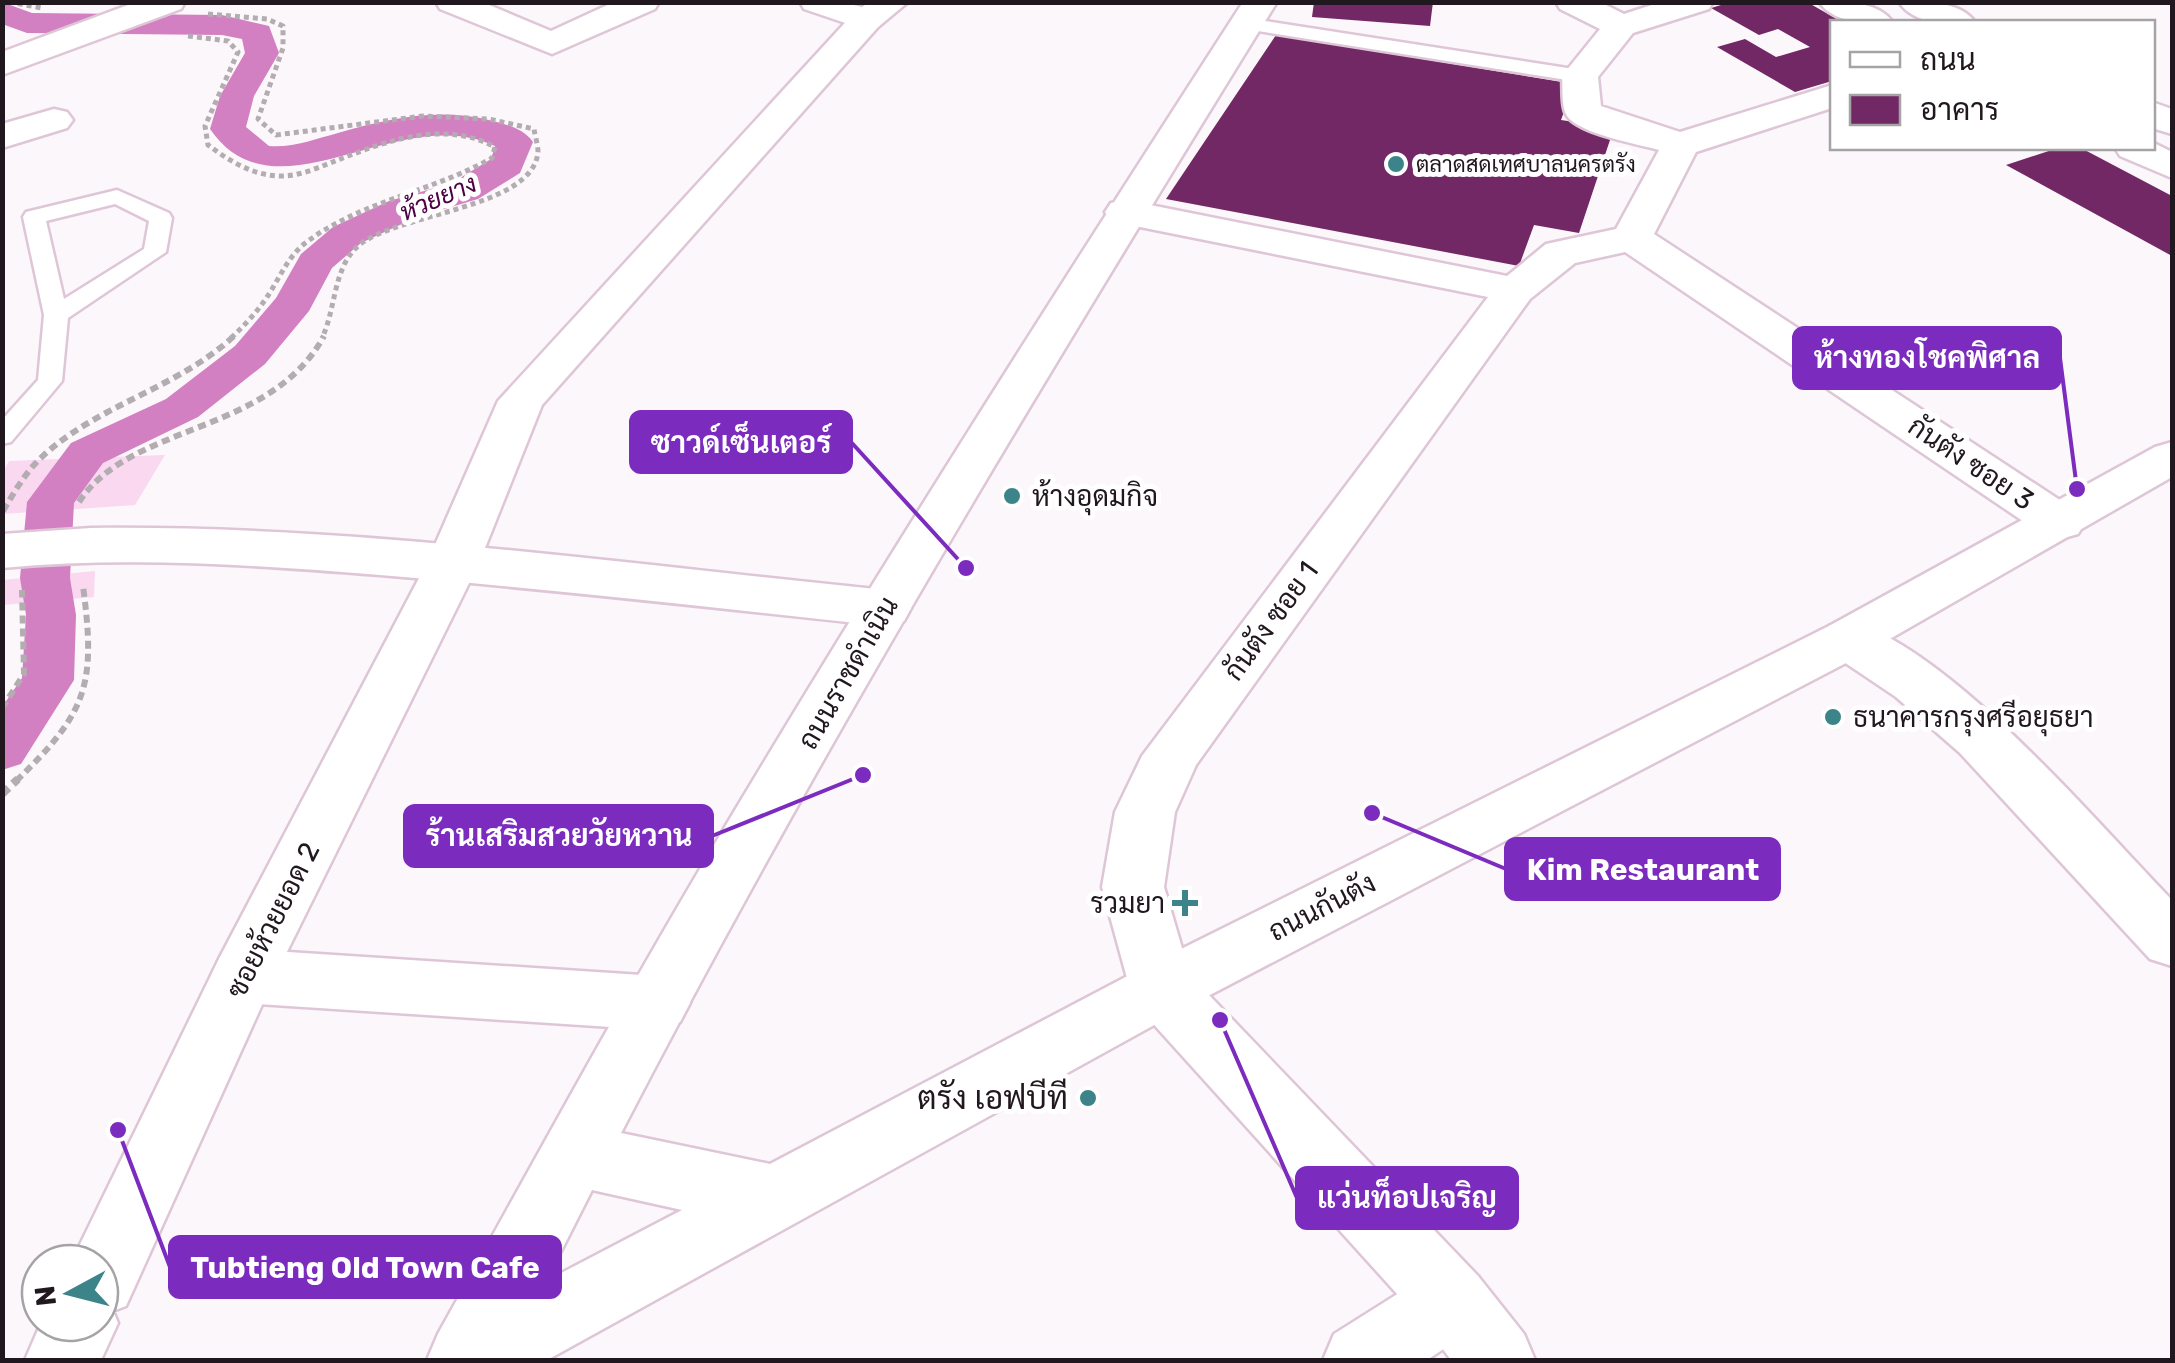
<svg xmlns="http://www.w3.org/2000/svg" width="2175" height="1363" font-family="Rubik,Sarabun,sans-serif">
  <style>
    .green { fill: #f9d8f0 }
    .lines { fill: none; stroke-linecap: round; stroke-linejoin: round }
    .canal { fill: #d280c1; fill-rule: evenodd }
    .building { fill: #722865 }
    .lane-casing { stroke: #dec6d7; stroke-width: 5 }
    .street-casing { stroke: #dec6d7; stroke-width: 5 }
    .secondary-casing { stroke: #dec6d7; stroke-width: 5 }
    .primary-casing { stroke: #dec6d7; stroke-width: 5 }
    .path-far2 { stroke: #b3adb2; stroke-width: 5; stroke-dasharray: 5 4; stroke-linecap: butt }
    .path-far1 { stroke: #b3adb2; stroke-width: 6; stroke-dasharray: 8 5; stroke-linecap: butt }
    .path { stroke: #b3adb2; stroke-width: 8; stroke-dasharray: 9 6; stroke-linecap: butt }
    .lane { fill: #fff; fill-rule: evenodd }
    .street { fill: #fff; fill-rule: evenodd }
    .secondary { fill: #fff; fill-rule: evenodd }
    .primary { fill: #fff; fill-rule: evenodd }
    .poi-dot { fill: #3c8489; stroke: #fff; stroke-width: 4 }
    .labels { text-anchor: middle; dominant-baseline: central; stroke-width: 10; stroke-linejoin: round; paint-order: stroke }
    .far-poi-label { font-size: 22px; fill: #21181f; stroke: #fff; text-anchor: start }
    .far-water-label { font-size: 25px; font-style: italic; fill: #4d0043; stroke: #fff }
    .street-label { font-size: 28px; fill: #21181f; stroke: #fff }
    .poi-label { font-size: 28px; fill: #21181f; stroke: #fff; text-anchor: start }
    .near-poi-label { font-size: 32px; fill: #21181f; stroke: #fff; text-anchor: end }
    .leader { fill: none; stroke: #7b2cbf; stroke-width: 4 }
    .callout-dot { fill: #7b2cbf; stroke: #fff; stroke-width: 4 }
    .callout { fill: #7b2cbf; stroke: #7b2cbf; stroke-width: 4 }
    .callout-label { font-size: 30px; text-anchor: middle; font-weight: bold; fill: #fff }
  </style>
  <rect width="100%" height="100%" fill="#fcf7fb"/>
  <path class="green" d="M165,455L135,505L3,514V472L9,461Z
    M95,571L94,597L3,605V619V580Z"/>
  <g class="lines">
    <path class="canal" d="M2,2L32,13L222,15L269,26L279,53L254,96L246,127L269,146C293,148 315,139 338,133C390,118 440,107 493,121C508,125 524,129 533,142L520,173L478,199L417,217L361,243L332,268L309,311L265,364L198,417L103,463L74,503L70,578L76,615L74,680L21,764L2,770V707L22,678L26,615L20,578L27,502L71,443L166,399L235,346L276,298L301,254L333,227L389,201L452,183L491,159L495,146C398,100 276,225 210,129L220,96L245,53L242,39L222,35L27,33L2,24Z"/>
  </g>
  <path class="building" d="M1314,2H1433L1430,26L1312,17Z
    M1731,2H1807L1842,22H1832V81L1795,92L1717,47L1745,39L1776,57L1810,47L1778,29L1759,35L1711,8Z
    M1276,35L1574,84L1561,120L1614,128L1579,233L1534,225L1519,266L1166,199Z
    M2058,148H2081L2172,196V256L2006,165Z"/>
  <g class="lines">
    <defs>
      <path id="lane" d="M1246,18L1580,70L1590,76L1580,82L1239,28V20Z
        M117,190L169,213L172,218L166,252L68,318L62,381L11,442L2,444V420L38,380L44,315L23,217L26,212ZM115,204L149,221L144,249L64,299L46,221Z"/>
      <path id="street" d="M136,2H185L181,9L2,75V52Z
        M436,2H482L551,31L614,2H659L655,9L552,54L440,9Z
        M800,2C825,2 867,0 883,20L878,27L866,30L804,9Z
        M1556,2H1600L1624,14L1661,2H1713L1709,9L1633,33L1598,77L1601,106L1680,132L1832,85V108L1696,152L1654,234L2078,512L2085,523L2078,534L2060,539L2042,534L1625,252L1575,263L1530,299L1196,765L1175,812L1164,887L1194,989L1185,1008L1162,1016L1139,1008L1130,989L1102,887L1115,812L1142,756L1488,297L1125,224L1111,221L1105,212L1111,203L1125,200L1507,276L1546,244L1616,229L1659,150C1637,144 1580,134 1567,116C1561,107 1563,88 1562,76L1600,29L1560,9Z
        M54,109L67,112L73,120L67,128L2,148V124Z
        M91,528C356,525 622,564 885,590L904,595L911,608L904,621L885,626C717,608 549,589 380,575C254,565 129,556 2,568V534Z
        M1848,620C1952,650 2095,821 2172,900V966L2150,959L1960,753L1896,697L1829,652L1821,639L1829,626Z
        M243,949L657,976L680,984L690,1003L680,1022L657,1030L243,1003L220,995L211,976L220,957Z
        M1452,1265L1478,1276L1489,1301L1478,1326L1427,1360H1323L1334,1334L1426,1276Z"/>
      <path id="secondary" d="M869,2H908L878,27L542,405L479,563L275,976L126,1306L113,1311L118,1323L101,1360H25L41,1323H100V1263H71L220,957L427,563L498,401L854,13Z
        M1819,2C1844,2 1876,0 1893,22C1867,23 1836,25 1819,2Z
        M1899,2C1924,2 1959,0 1975,22C1950,24 1915,26 1899,2Z
        M2152,102L2172,109V134L2152,128Z
        M2152,142L2172,152V178L2120,156L2115,148H2152Z
        M1162,962L1185,970L1478,1276L1524,1334L1535,1360H1451L1426,1326L1139,1008L1130,989L1139,970Z"/>
      <path id="primary" d="M1243,2H1277C1048,373 821,746 621,1133L770,1164L1139,970L1829,626L2155,447L2172,442V477L1867,652L1185,1008L547,1360H427L438,1334C527,1174 614,1014 707,857C879,568 1060,285 1243,2ZM592,1190L682,1210L546,1281Z"/>
    </defs>
    <use href="#lane" class="lane-casing"/>
    <use href="#street" class="street-casing"/>
    <use href="#secondary" class="secondary-casing"/>
    <use href="#primary" class="primary-casing"/>
    <path class="path-far2" d="M9,2L42,8
      M208,14L267,19L283,26V48L258,119L276,135L423,116L489,119L534,129C535,136 538,145 538,152C533,209 396,213 358,246C333,268 336,309 322,338
      M188,36L228,41L238,52L205,126L208,145C228,160 252,175 278,176C299,177 319,167 338,160C388,140 445,120 495,147L492,158C434,191 362,201 308,241C288,255 280,278 267,297C257,312 244,326 231,338"/>
    <path class="path-far1" d="M79,502C130,423 270,435 324,336
      M3,511C15,491 26,471 44,455C100,404 178,388 234,336
      M2,708L24,674L22,590
      M16,781C88,712 96,684 83,586"/>
    <path class="path" d="M2,794L18,779"/>
    <use href="#lane" class="lane"/>
    <use href="#street" class="street"/>
    <use href="#secondary" class="secondary"/>
    <use href="#primary" class="primary"/>
  </g>
  <g class="poi-dot">
    <circle cx="1396" cy="164" r="10"/>
    <circle cx="1012" cy="496" r="10"/>
    <circle cx="1833" cy="717" r="10"/>
    <path d="M1180 888h10v10h10v10h-10v10h-10v-10h-10v-10h10z"/>
    <circle cx="1088" cy="1098" r="10"/>
  </g>
  <g class="labels">
    <g class="far-poi-label">
      <text x="1416" y="164">ตลาดสดเทศบาลนครตรัง</text>
    </g>
    <g class="far-water-label">
      <text transform="translate(438 198) rotate(-23)">ห้วยยาง</text>
    </g>
    <g class="street-label">
      <text transform="translate(1971 463) rotate(34)">กันตัง ซอย 3</text>
      <text transform="translate(1271 621) rotate(-54)">กันตัง ซอย 1</text>
      <text transform="translate(848 673) rotate(-60)">ถนนราชดำเนิน</text>
      <text transform="translate(1322 907) rotate(-27)">ถนนกันตัง</text>
      <text transform="translate(273 920) rotate(-63)">ซอยห้วยยอด 2</text>
    </g>
    <g class="poi-label">
      <text x="1032" y="496">ห้างอุดมกิจ</text>
      <text x="1853" y="717">ธนาคารกรุงศรีอยุธยา</text>
      <text x="1165" y="903" text-anchor="end">รวมยา</text>
    </g>
    <g class="near-poi-label">
      <text x="1068" y="1098">ตรัง เอฟบีที</text>
    </g>
  </g>
  <path class="leader" d="M2077 489L2060 358M966 568L851 442M863 775L712 836M1372 813L1506 869M1220 1020L1297 1198M118 1130L170 1267"/>
  <g class="callout-dot">
    <circle cx="2077" cy="489" r="10"/>
    <circle cx="966" cy="568" r="10"/>
    <circle cx="863" cy="775" r="10"/>
    <circle cx="1372" cy="813" r="10"/>
    <circle cx="1220" cy="1020" r="10"/>
    <circle cx="118" cy="1130" r="10"/>
  </g>
  <g class="callout">
    <rect x="1794" y="328" width="266" height="60" rx="10"/>
    <rect x="631" y="412" width="220" height="60" rx="10"/>
    <rect x="405" y="806" width="307" height="60" rx="10"/>
    <rect x="1506" y="839" width="273" height="60" rx="10"/>
    <rect x="1297" y="1168" width="220" height="60" rx="10"/>
    <rect x="170" y="1237" width="390" height="60" rx="10"/>
  </g>
  <g class="callout-label">
    <text x="1927" y="368">ห้างทองโชคพิศาล</text>
    <text x="741" y="453">ซาวด์เซ็นเตอร์</text>
    <text x="559" y="846">ร้านเสริมสวยวัยหวาน</text>
    <text x="1643" y="880">Kim Restaurant</text>
    <text x="1407" y="1208">แว่นท็อปเจริญ</text>
    <text x="365" y="1278">Tubtieng Old Town Cafe</text>
  </g>
  <rect width="2175" height="1363" fill="none" stroke="#21181f" stroke-width="10"/>
  <rect x="1830" y="20" width="325" height="130" fill="#ffffff" stroke="#a6a3a5" stroke-width="2.5"/>
  <rect x="1850" y="52" width="50" height="15" fill="#ffffff" stroke="#a6a3a5" stroke-width="2.5"/>
  <text x="1920" y="70" font-size="30" fill="#21181f">ถนน</text>
  <rect x="1850" y="95" width="50" height="30" fill="#722865" stroke="#a6a3a5" stroke-width="2.5"/>
  <text x="1920" y="120" font-size="30" fill="#21181f">อาคาร</text>
  <g transform="translate(70 1293) rotate(263)"><circle r="48" fill="#ffffff" stroke="#a6a3a5" stroke-width="2.5"/>
  <path d="M0-8L18 38L0 25L-18 38Z" fill="#3c8489"/>
  <text y="-15" font-size="28" font-weight="bold" text-anchor="middle" fill="#21181f">N</text>
  </g>
</svg>
